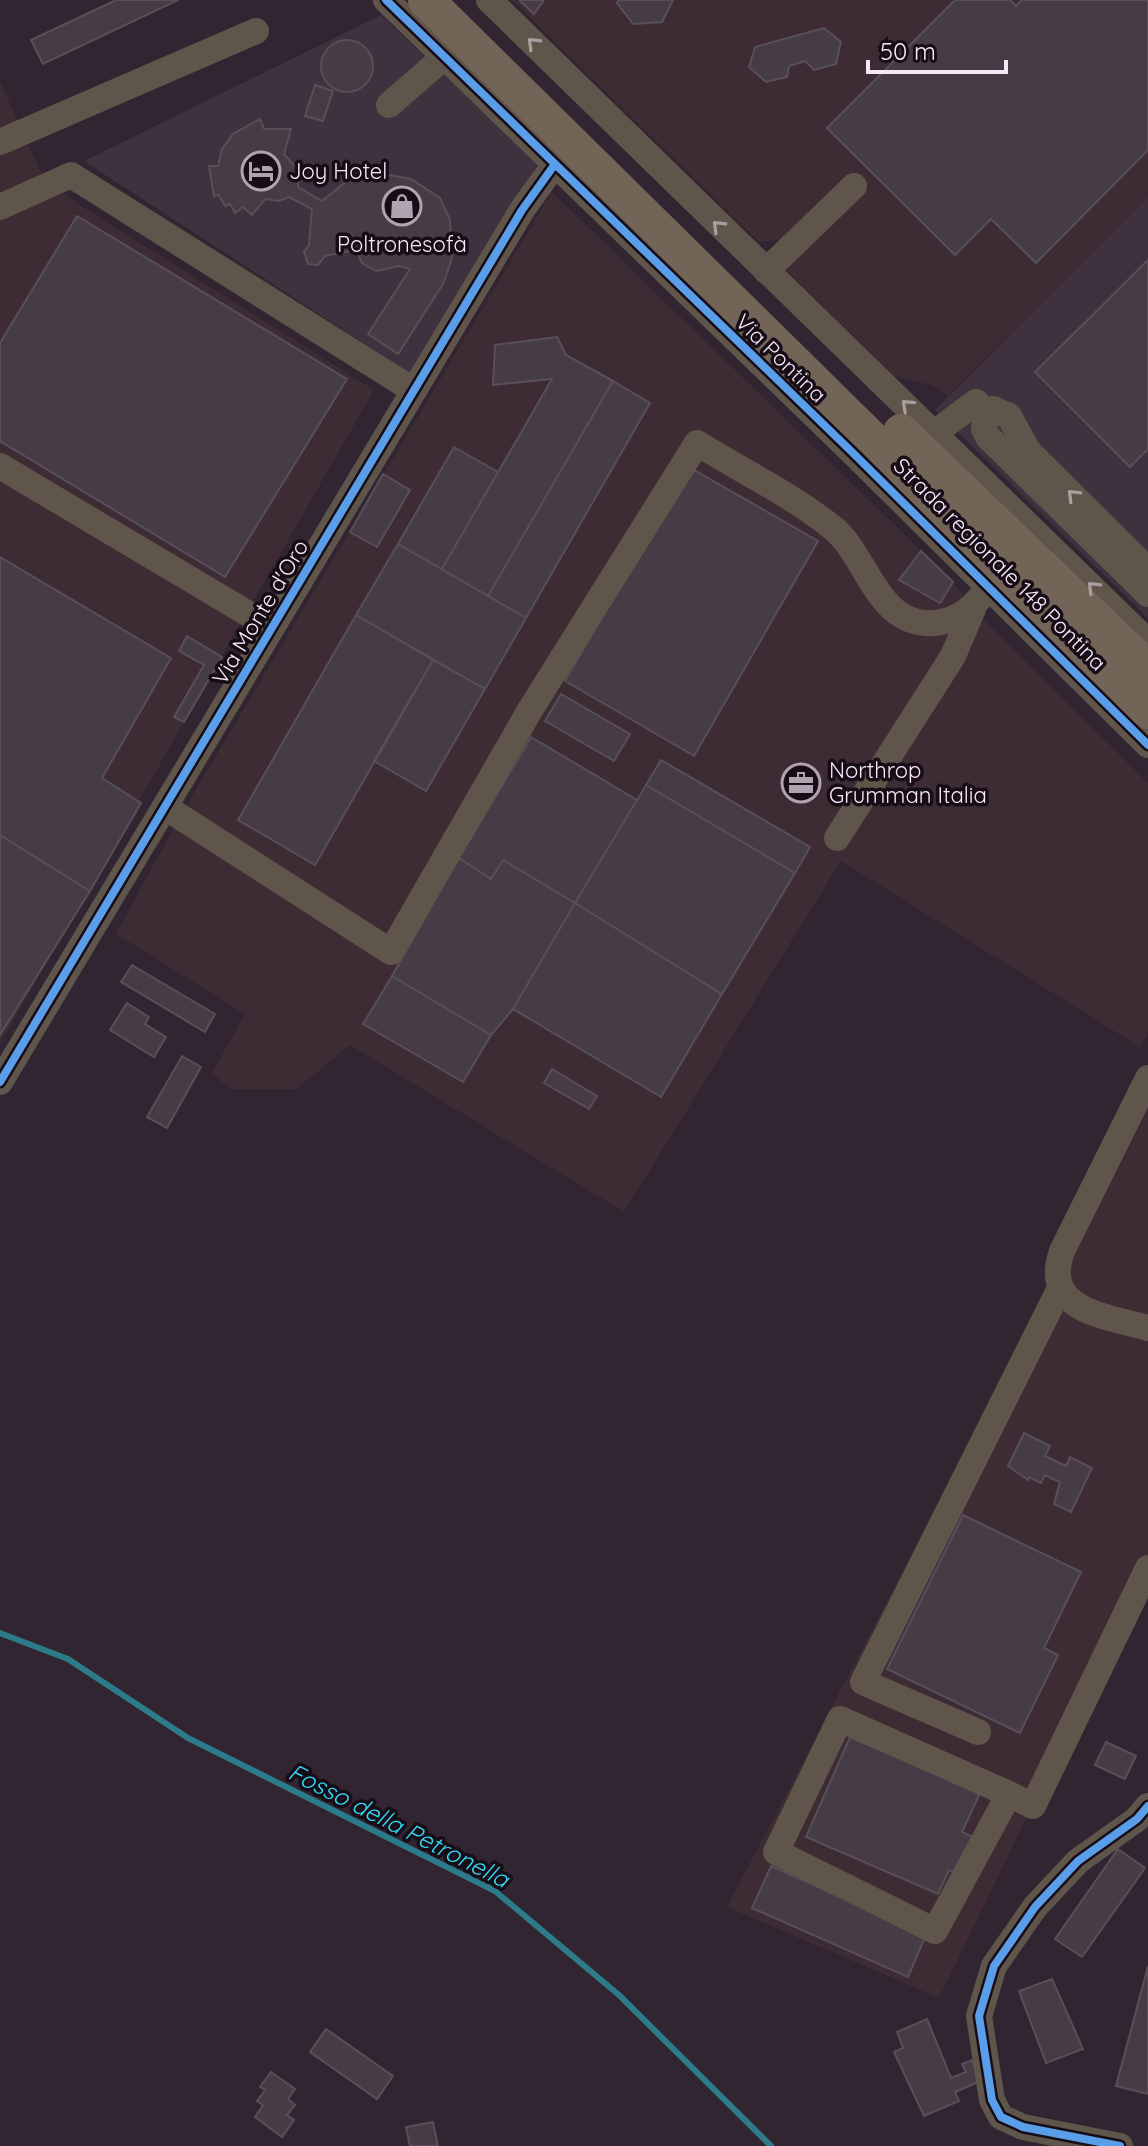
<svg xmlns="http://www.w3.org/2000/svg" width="1148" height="2146" font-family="Quicksand,sans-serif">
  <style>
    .commercial { fill: #40313e }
    .industrial { fill: #3e2c35 }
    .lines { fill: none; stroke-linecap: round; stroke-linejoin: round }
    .stream { stroke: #2d7a89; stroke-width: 6 }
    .building { fill: #463c46; stroke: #594f59; stroke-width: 2 }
    .minor { stroke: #60554a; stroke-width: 26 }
    .highway { stroke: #736458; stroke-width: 36 }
    .cycleway-casing { stroke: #170d17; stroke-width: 13 }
    .cycleway { stroke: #5a9eea; stroke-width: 8 }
    .oneway { stroke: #ab9ea0 }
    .labels { text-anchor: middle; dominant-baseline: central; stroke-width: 7; stroke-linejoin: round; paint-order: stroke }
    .poi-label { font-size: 22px; fill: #f6e8f6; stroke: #170d17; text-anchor: start }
    .street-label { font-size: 22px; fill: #f6e8f6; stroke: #170d17 }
    .water-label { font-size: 24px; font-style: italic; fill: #34daf6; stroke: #170d17 }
  </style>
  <rect width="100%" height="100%" fill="#302530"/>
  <path class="commercial" d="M381,15L538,164L411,374L84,161Z
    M1148,197V618L935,410Z"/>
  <path class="industrial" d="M512,0H1148V197L948,396L932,385L895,377L788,272L787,251L778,240L759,242Z
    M0,81L42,175L78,204L374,390L0,1044Z
    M552,192L953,582L973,609L1148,783V1033L1140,1047L841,861L624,1212L350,1045L296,1089H230L212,1073L245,1014L116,934L179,818Z
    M1148,1102V1568L939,1998L727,1907Z"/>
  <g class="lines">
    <path class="stream" d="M0,1633L68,1659L188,1738L495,1891L619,1995L771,2146"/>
  </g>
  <path class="building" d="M116,0H178L43,64L31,40Z
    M544,0L534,14L520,1L521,0Z
    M619,0H673L662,22L633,24L617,3Z
    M955,0H1010L1016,6L1022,0H1148V150L1036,263L991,219L955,255L827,128Z
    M824,28L841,42L836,64L814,70L805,61L789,66L787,77L766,82L749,67L755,47Z
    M321 66a26 26 0 1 1 52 0a26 26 0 1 1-52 0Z
    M315,85L333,91L323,121L305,116Z
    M260,119L264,129H291L284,154L299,171L298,187L322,201L348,180L384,174L411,179L440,198L450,220L452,258L443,284L398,354L368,334L410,269L399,266L376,271L362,263L356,250L325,256L318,265L308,264L304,252L309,245L312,209L289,197L279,201L265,199L252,215L243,207L235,213L230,204L225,206L219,195L214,196L209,166H218L222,149L233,134Z
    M77,216L347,379L225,577L0,441V343Z
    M1148,260V449L1130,467L1035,372Z
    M557,337L566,355L613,381L488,596L442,569L552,379L493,385L495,345Z
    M613,381L650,403L526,618L488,596Z
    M454,447L498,472L442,569L398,544Z
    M689,467L818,541L694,756L565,681Z
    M383,474L410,490L377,547L350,532Z
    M398,544L526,618L485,689L356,615Z
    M921,551L953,582L940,603L899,580Z
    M0,557L171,658L102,778L141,803L90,891L0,835Z
    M356,615L433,660L315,865L238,820Z
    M187,636L222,657L184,722L174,717L204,665L179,651Z
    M433,660L485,689L426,791L374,761Z
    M561,694L630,734L614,761L545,721Z
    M531,737L637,800L575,903L503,860L491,879L459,858Z
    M661,760L810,847L795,873L646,785Z
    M646,785L795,873L722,994L575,903Z
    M0,835L90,891L0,1035Z
    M459,858L491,879L503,860L575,903L513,1009L491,1035L392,976Z
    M575,903L722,994L661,1097L513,1009Z
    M132,965L215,1014L205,1032L121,982Z
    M392,976L491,1035L463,1082L363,1024Z
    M127,1003L149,1017L145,1024L166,1037L154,1057L110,1030Z
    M182,1056L201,1067L167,1128L147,1117Z
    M552,1069L597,1096L589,1109L544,1083Z
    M1024,1433L1050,1446L1045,1456L1066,1466L1070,1457L1092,1468L1071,1512L1054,1504L1060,1482L1045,1475L1041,1483L1029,1477L1028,1480L1008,1466Z
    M963,1515L1081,1572L1044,1648L1058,1655L1020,1733L887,1669Z
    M850,1737L980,1793L962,1832L975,1838L959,1874L949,1870L938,1894L806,1837Z
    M1106,1742L1136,1756L1125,1779L1095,1765Z
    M1118,1849L1145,1868L1082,1957L1055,1939Z
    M771,1866L926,1935L908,1977L752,1908Z
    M1148,1966V2094L1116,2086Z
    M1052,1979L1083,2049L1046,2063L1019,1991Z
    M927,2019L951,2078L966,2072L962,2064L972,2060L981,2081L955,2092L959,2101L924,2116L894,2052L903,2048L897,2032Z
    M326,2029L393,2076L377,2099L310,2052Z
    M271,2072L295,2089L288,2099L295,2105L287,2115L294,2120L282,2137L255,2117L263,2105L257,2101L265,2090L260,2087Z
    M433,2122L438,2146H410L406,2127Z"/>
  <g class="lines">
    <path class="minor" d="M386,0L853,453L1148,745
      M489,0L1148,642
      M389,105L444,57
      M0,142L256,31
      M0,207L71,175L413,390
      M766,271L854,186
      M936,432L976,402L986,413
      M0,466L272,628
      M1148,570L1028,451L1009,416L993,409L986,413L984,429L988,437L1148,594
      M165,807L391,952L530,710L697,443C742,471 792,495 833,528C868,556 877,628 935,623C961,620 975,606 989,586
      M837,838L953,656L973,609
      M1148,1078L1062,1251C1041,1311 1106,1316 1148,1328
      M0,1082L522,210L555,164
      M978,1732L863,1682L1060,1288
      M1009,1794L840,1719L776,1852L935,1931L1009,1794L1033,1806L1148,1568
      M1120,2146L1023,2127L1001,2117L992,2100L979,2016L994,1966L1035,1907L1078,1861L1137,1819L1148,1806"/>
    <path class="highway" d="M426,0L1148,711
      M901,432L1148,669"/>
    <defs>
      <path id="cycleway" d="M386,0L853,453L1148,745
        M0,1082L522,210L555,164
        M1120,2146L1023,2127L1001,2117L992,2100L979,2016L994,1966L1035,1907L1078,1861L1137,1819L1148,1806"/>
    </defs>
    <use href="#cycleway" class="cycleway-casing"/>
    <use href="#cycleway" class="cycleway"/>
  </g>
  <defs><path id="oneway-chevron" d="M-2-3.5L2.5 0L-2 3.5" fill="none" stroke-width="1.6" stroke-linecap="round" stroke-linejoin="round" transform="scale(2)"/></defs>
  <g class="oneway">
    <use href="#oneway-chevron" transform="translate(533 43) rotate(-135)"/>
    <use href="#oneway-chevron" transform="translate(718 226) rotate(-135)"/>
    <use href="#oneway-chevron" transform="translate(907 405) rotate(-137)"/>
    <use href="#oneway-chevron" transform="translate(1073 495) rotate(-135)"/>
    <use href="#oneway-chevron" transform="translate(1093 587) rotate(-135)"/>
  </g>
  <defs>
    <symbol id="hotel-ring" viewBox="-11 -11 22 22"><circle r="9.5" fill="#170d17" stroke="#b1a4b1" stroke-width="1.5"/><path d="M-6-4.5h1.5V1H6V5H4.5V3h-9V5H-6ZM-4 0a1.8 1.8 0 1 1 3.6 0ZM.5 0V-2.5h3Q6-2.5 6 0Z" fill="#b1a4b1"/></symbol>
    <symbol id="shop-ring" viewBox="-11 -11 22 22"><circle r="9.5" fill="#170d17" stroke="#b1a4b1" stroke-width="1.5"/><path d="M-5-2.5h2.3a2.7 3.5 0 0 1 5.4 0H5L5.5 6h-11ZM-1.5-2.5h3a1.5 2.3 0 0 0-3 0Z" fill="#b1a4b1"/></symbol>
    <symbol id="office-ring" viewBox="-11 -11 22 22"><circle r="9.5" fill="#170d17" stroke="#b1a4b1" stroke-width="1.5"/><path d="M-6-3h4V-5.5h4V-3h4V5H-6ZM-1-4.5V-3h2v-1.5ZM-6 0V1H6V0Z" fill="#b1a4b1"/></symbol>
  </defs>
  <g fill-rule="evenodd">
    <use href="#hotel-ring" x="239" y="149" width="44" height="44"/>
    <use href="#shop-ring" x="380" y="184" width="44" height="44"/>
    <use href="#office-ring" x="779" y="761" width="44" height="44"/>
  </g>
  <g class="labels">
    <g class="poi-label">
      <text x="289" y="171">Joy Hotel</text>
      <text x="402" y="244" text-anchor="middle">Poltronesofà</text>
      <text x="829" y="770">Northrop<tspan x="829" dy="25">Grumman Italia</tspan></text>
    </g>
    <g class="street-label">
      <text transform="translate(781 358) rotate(44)">Via Pontina</text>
      <text transform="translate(1000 564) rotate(45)">Strada regionale 148 Pontina</text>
      <text transform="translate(260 612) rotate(-59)">Via Monte d'Oro</text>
    </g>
    <g class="water-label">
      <text transform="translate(399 1825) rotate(27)">Fosso della Petronella</text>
    </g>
  </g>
  <path d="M868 60v12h138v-12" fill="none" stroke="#f6e8f6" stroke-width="4"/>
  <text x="880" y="60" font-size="24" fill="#f6e8f6" stroke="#170d17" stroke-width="6" paint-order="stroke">50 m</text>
</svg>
